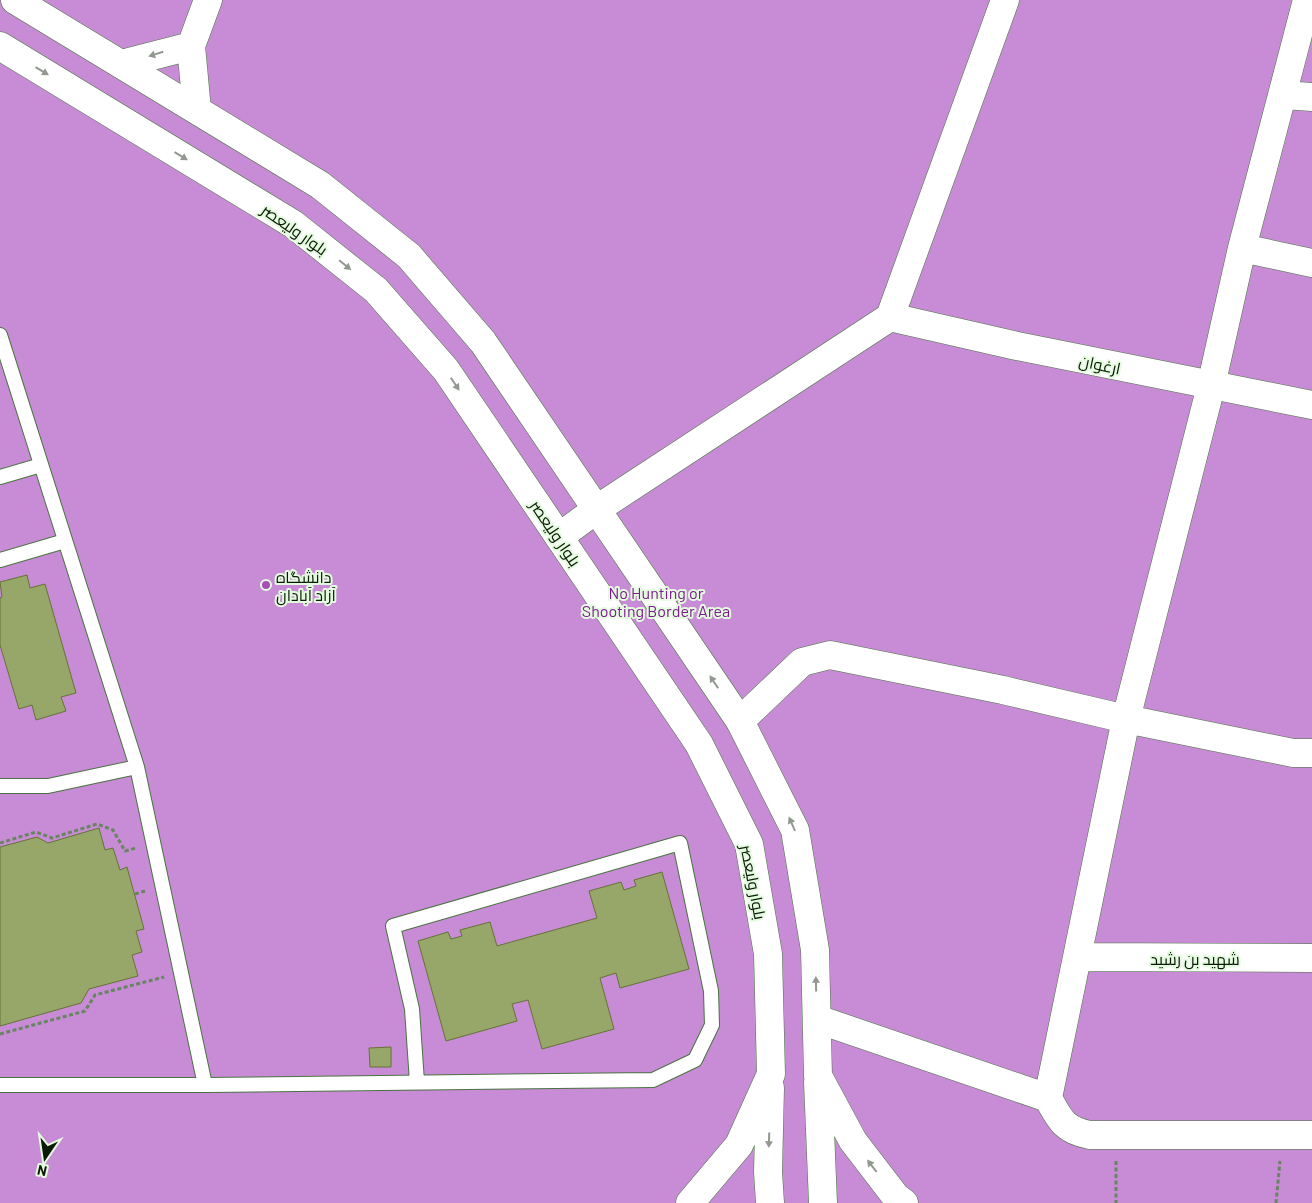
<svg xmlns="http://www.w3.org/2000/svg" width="1312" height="1203" font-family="Barlow,Cairo,sans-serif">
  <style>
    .green { fill: #c88bd5 }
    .building { fill: #97a769; stroke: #647336 }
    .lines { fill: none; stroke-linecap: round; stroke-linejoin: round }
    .service-casing { stroke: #4a7342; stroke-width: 16 }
    .minor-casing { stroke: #4a7342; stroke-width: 29 }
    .tertiary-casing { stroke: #4a7342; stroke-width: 29 }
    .path { stroke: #668560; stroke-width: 3; stroke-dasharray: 4 2.5; stroke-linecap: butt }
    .service { stroke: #fff; stroke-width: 14 }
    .minor { stroke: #fff; stroke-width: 28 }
    .tertiary { stroke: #fff; stroke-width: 28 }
    .oneway { fill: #91988f }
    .poi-dot { fill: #a64db8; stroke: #e5fbe0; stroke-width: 2 }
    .labels { text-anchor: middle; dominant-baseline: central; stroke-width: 4; stroke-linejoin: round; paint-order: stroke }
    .street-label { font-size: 16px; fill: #0a1a07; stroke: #e5fbe0 }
    .poi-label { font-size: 16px; fill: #0a1a07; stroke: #e5fbe0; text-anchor: start }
    .park-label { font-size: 16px; fill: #7e1a91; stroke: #e5fbe0 }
  </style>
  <rect width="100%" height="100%" fill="#b4e1ac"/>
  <path class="green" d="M0,0H1312V1203H0Z"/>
  <path class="building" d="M27,575L30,588L45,584L76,693L61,697L66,711L36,720L32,705L19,709L0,645V598L2,597L0,582Z
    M99,828L105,850L113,848L120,870L127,867L144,929L136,931L142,952L132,955L138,976L89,989L81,1003L0,1026V847L37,837L48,843Z
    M662,872L689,969L620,988L616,973L600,978L614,1029L542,1049L528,1000L512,1004L517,1021L446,1041L418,941L448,932L451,939L462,936L460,930L490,922L497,946L597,918L589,891L621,882L624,890L636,886L634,880Z
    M391,1047V1067H370L369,1048Z"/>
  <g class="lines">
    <defs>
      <path id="service" d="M0,335L137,767
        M0,477L41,465
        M0,560L65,541
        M0,786H48L137,767L205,1085L653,1080L695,1060L712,1025L711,991L680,843L393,926L412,1009L417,1082
        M0,1085H205"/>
      <path id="minor" d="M121,64L191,46
        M1284,95L1312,97
        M197,110L191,46L208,0
        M1242,248L1312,263
        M890,317L1017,346L1312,405
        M559,537L597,509L890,317L1005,0
        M740,721L802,662L830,655L1003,690L1126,719L1293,753H1312
        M1079,957L1312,958
        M817,1019L1048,1098L1126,719L1211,386L1242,248L1307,0
        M1048,1098C1060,1120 1064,1130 1090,1135H1312"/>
      <path id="tertiary" d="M15,0L320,185L409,256L483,342L740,721L795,830L815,950L818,1076L853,1141L896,1197L904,1203
        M0,46L293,224L376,290L446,370L699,744L749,844L768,954L771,1074L739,1145L690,1203
        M818,1082L823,1203
        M770,1203L768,1172L770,1088"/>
    </defs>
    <use href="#service" class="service-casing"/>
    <use href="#minor" class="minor-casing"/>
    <use href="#tertiary" class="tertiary-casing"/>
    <path class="path" d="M0,843L36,832L52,838L97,824L113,830L125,851L136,848
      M135,894L145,891
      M0,1034L85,1011L95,995L164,977
      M1116,1161V1203
      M1276,1203L1280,1161"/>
    <use href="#service" class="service"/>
    <use href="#minor" class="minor"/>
    <use href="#tertiary" class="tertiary"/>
  </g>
  <defs><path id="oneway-solid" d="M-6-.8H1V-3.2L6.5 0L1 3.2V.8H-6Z" transform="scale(1.25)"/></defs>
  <g class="oneway">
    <use href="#oneway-solid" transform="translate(156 54) rotate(163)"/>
    <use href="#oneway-solid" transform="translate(42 71) rotate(31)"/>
    <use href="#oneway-solid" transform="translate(181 156) rotate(31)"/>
    <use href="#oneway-solid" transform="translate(345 265) rotate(39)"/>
    <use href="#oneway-solid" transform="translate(455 384) rotate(56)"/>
    <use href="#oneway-solid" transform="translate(714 682) rotate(-124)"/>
    <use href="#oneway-solid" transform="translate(792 824) rotate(-114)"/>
    <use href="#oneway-solid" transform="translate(816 984) rotate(-91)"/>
    <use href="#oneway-solid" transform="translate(769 1140) rotate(92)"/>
    <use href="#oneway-solid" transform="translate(872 1166) rotate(-128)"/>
  </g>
  <circle class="poi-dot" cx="266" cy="585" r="5"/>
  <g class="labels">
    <g class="street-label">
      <text transform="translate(295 229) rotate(35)">بلوار ولیعصر</text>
      <text transform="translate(1100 364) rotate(12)">ارغوان</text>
      <text transform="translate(556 533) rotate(56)">بلوار ولیعصر</text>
      <text transform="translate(754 882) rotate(79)">بلوار ولیعصر</text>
      <text x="1195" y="958">شهید بن رشید</text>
    </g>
    <g class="poi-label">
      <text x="276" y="576">دانشگاه<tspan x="276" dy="18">آزاد آبادان</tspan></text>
    </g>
    <g class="park-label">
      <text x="656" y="592">No Hunting or<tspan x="656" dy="18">Shooting Border Area</tspan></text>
    </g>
  </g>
  <g transform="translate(45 1158) rotate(193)" stroke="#e5fbe0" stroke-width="4" paint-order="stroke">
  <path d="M0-4L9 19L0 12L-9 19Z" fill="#0a1a07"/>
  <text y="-8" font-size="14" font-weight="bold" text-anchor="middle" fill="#0a1a07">N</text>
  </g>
</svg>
